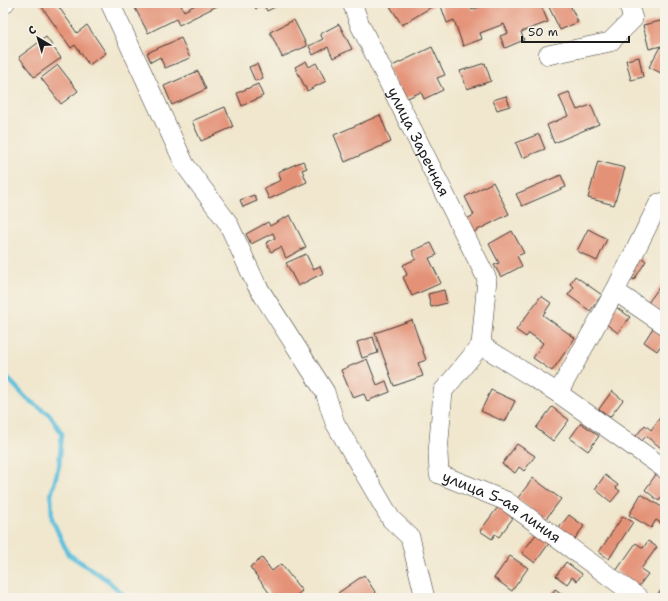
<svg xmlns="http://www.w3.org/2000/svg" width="668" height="601" font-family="'Shantell Sans',sans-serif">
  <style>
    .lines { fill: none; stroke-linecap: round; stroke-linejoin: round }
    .stream { stroke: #5ec0dd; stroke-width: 4.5 }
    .building { fill: #e49277 }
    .minor-casing { stroke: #3c3a37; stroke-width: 20 }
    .minor { stroke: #fff; stroke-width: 19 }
    .labels { text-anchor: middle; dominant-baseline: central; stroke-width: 3.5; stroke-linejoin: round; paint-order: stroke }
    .street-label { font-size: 15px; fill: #1c1c1c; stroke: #f7f3e8 }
  </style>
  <rect width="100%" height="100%" fill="#f7f3e8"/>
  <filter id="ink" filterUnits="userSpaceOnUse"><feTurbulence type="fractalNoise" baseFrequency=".025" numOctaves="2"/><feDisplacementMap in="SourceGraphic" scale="8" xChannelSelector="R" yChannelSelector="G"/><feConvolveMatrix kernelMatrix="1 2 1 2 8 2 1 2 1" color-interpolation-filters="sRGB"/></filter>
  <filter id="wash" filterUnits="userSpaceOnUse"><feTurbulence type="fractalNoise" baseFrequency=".012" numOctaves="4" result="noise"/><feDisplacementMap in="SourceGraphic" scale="16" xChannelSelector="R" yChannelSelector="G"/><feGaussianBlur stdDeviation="0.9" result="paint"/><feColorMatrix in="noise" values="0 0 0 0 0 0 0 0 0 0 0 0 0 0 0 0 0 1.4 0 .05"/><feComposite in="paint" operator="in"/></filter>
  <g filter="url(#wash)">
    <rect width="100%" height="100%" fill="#f0e7ce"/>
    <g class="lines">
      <path class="stream" d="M3,373L27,399L50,415L62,434L59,466L51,495L52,519L68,554L106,579L127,598"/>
    </g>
    <g id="blocks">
      <path class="building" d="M39,3H56L77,33L87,25L106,53L89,65L75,45L71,48Z
        M144,3H180L184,11L199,3H223L179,25L176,19L148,33L135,8Z
        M253,3H283L267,11L264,5L256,9Z
        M388,3H438L402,25Z
        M440,3H470L472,10L490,3H540L548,22L521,32L524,40L505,48L500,36L508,33L504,24L480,33L482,39L463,46L454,20L447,23Z
        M547,3H569L578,22L560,30Z
        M294,20L307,46L282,57L270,32Z
        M665,20V40L664,41L665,45L649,49L643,25Z
        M339,24L352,49L333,58L328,47L313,55L309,46L323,39L320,34Z
        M46,37L61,58L34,77L19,57Z
        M181,38L190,58L165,68L160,57L151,62L147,53Z
        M432,47L445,75L437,78L443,90L424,99L421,92L403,100L388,68Z
        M660,47L665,49V75L649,67Z
        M639,57L643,77L631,80L626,60Z
        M306,61L309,67L316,63L326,81L307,91L295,67Z
        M485,63L491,81L467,89L460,71Z
        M257,64L263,78L255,81L249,67Z
        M58,65L78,91L61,104L41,78Z
        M198,71L206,89L172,105L164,86Z
        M258,84L263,96L242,106L237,93Z
        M569,92L577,110L591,105L599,124L554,143L547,125L568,116L559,96Z
        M506,96L510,106L497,110L493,100Z
        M225,107L233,127L201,141L192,121Z
        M380,115L391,142L345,162L334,135Z
        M539,134L545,149L522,158L516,143Z
        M303,161L307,168L302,170L307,182L269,199L264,188L281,180L278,172Z
        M598,161L625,168L614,205L588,198Z
        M561,175L566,187L522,206L516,194Z
        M493,182L509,214L470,234L463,221L474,215L465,197Z
        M254,195L257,201L243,207L240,200Z
        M290,215L306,247L286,258L281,247L271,252L266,243L275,238L273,233L251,244L246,234L268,222L270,226Z
        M588,229L607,239L597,261L577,251Z
        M512,231L524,253L517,256L522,266L501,277L494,265L499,263L489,244Z
        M431,243L437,255L429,258L441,283L412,296L403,277L407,275L403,265L416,259L412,251Z
        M306,254L313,269L320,266L323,273L298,286L286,263Z
        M639,256L646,261L634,280L627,275Z
        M575,276L602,295L590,311L568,295L574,287L570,284Z
        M663,282L665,283V315L648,303Z
        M444,290L447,303L431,307L428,294Z
        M541,296L551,303L543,315L575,338L552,371L533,358L543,343L529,333L526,337L516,330Z
        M613,305L630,317L618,333L602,321Z
        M412,320L426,360L418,363L423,376L394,386L375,333Z
        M653,328L665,336V339L657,351L644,342Z
        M373,337L378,353L362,358L357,342Z
        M367,359L377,385L386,381L390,392L367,401L364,394L353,398L341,370Z
        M491,390L515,401L505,422L481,411Z
        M612,391L623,400L610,417L599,409Z
        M552,407L569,420L553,441L536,428Z
        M665,411V451L646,436L642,441L636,436L645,425L651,430Z
        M581,423L599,436L588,451L570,438Z
        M517,444L535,456L524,471L519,467L515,473L502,464Z
        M657,473L665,479V492L659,501L645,490Z
        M605,475L618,485L616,488L620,491L611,502L595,489Z
        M533,478L561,499L545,520L517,499Z
        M641,494L665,509V523L664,525L656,520L651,528L629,515Z
        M498,507L513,518L499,537L495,534L492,539L480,531Z
        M569,515L584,526L574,540L559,528Z
        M623,516L633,522L609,559L599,552Z
        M537,533L550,542L535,563L522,553Z
        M648,541L657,547L641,569L648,574L638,587L616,571L636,543L643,548Z
        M510,556L528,568L512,591L494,578Z
        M262,558L272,571L281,564L302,591L293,598H273L250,567Z
        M566,562L582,574L577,581L572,577L567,584L556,576Z
        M364,575L379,598H342L338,593Z
        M665,585V598H655Z
        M555,589L564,595L563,598H549Z"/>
    </g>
  </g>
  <g filter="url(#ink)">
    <use href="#blocks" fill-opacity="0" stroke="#3c3a37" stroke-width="1"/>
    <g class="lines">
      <defs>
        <g id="minor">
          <path d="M110,3L185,165L228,223L256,284L325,392L335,423L391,519L410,537L425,598"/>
          <path id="s1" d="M352,3L360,25L487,279L481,345L558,393L665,469"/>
          <path d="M3,5L5,3"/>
          <path d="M548,55L610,42L633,19L628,3"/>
          <path d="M615,291L659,203L665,202"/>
          <path id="s2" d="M481,345L443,391L438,453L439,474L506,501L639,598"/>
          <path d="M558,393L615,291L665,325"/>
        </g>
      </defs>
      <use href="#minor" class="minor-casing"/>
      <use href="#minor" class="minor"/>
    </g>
  </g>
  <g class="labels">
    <g class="street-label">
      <text stroke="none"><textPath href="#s1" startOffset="154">улица Заречная</textPath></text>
      <text stroke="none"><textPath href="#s2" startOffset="214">улица 5-ая линия</textPath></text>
    </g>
  </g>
  <rect width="668" height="601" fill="none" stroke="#f7f3e8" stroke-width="16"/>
  <g transform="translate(38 38) rotate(322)" stroke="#f7f3e8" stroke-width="3" paint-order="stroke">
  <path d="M0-3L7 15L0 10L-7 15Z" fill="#1c1c1c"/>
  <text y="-6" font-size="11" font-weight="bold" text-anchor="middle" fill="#1c1c1c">С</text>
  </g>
  <path d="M522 36v6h107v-6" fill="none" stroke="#1c1c1c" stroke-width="2"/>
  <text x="528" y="36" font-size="12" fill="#1c1c1c" stroke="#f7f3e8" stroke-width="3" paint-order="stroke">50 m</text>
</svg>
